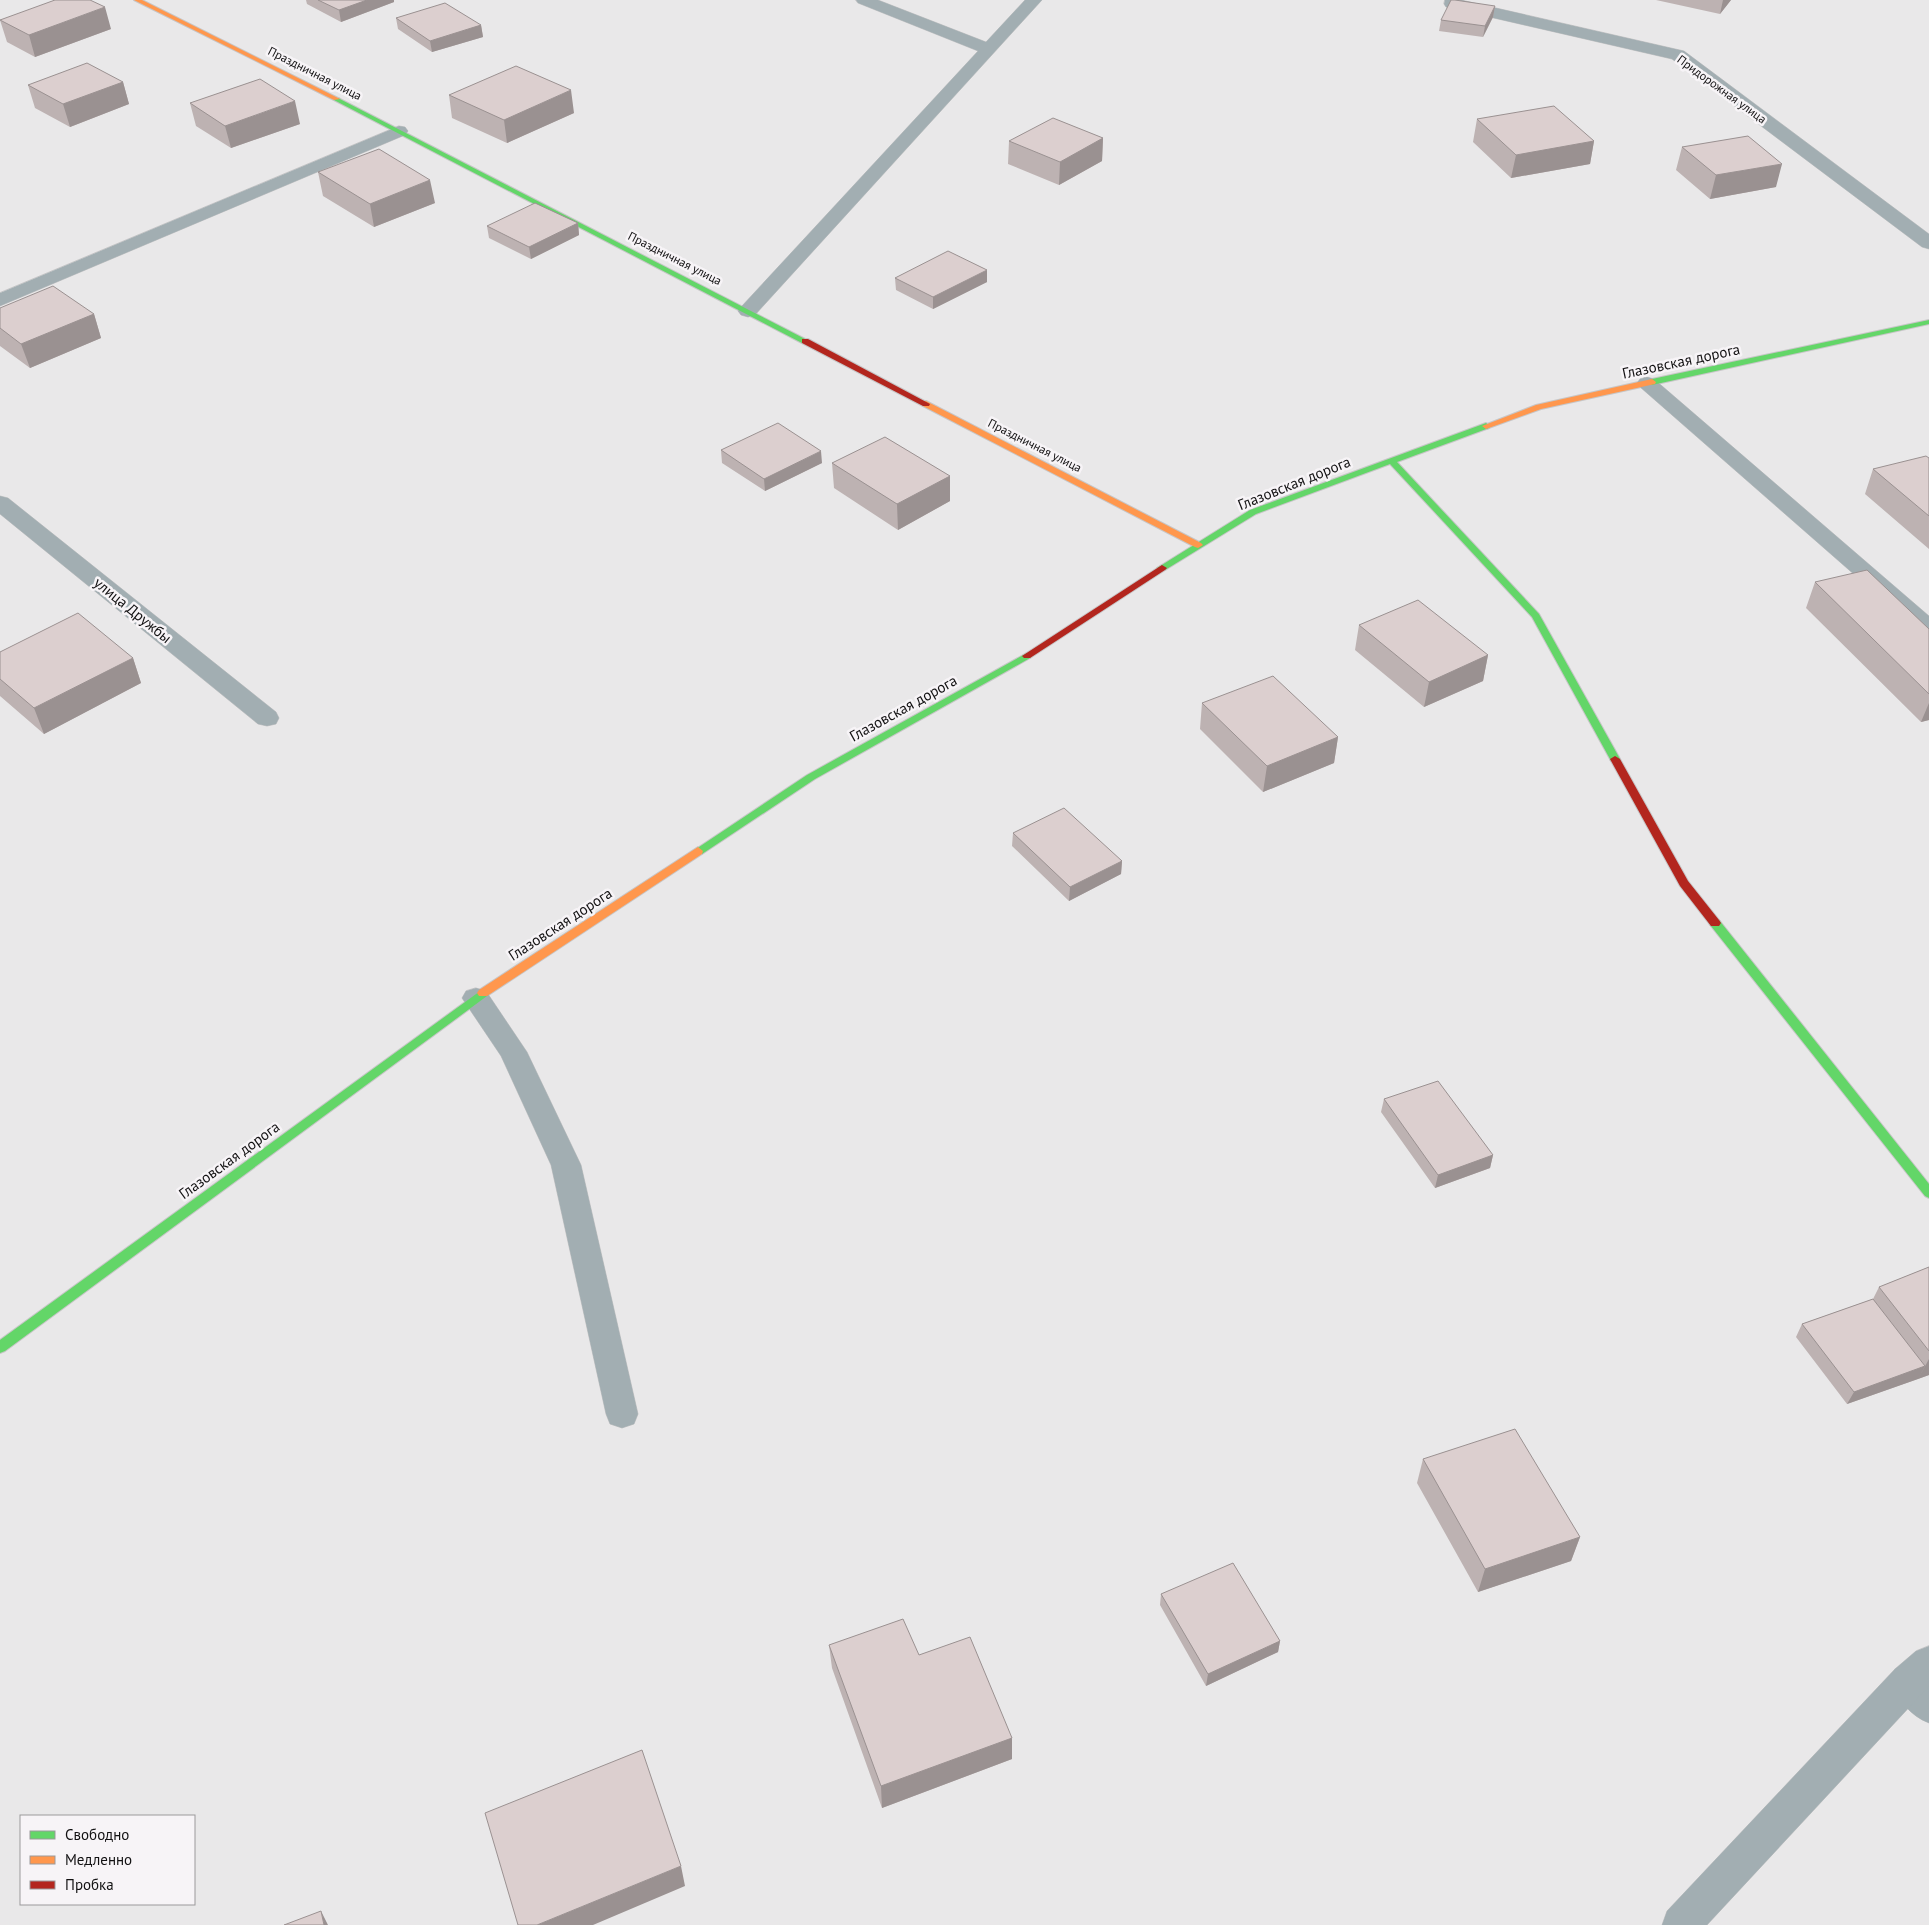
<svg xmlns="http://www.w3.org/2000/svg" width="1929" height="1925" font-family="'PT Sans',sans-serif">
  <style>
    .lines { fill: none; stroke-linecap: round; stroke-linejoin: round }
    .lane-casing { stroke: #c7c6c7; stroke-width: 1 }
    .street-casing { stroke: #c7c6c7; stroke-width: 1 }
    .fast-casing { stroke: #c7c6c7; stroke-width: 2 }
    .slow-casing { stroke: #c7c6c7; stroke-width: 2 }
    .jam-casing { stroke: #c7c6c7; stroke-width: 2 }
    .lane { fill: #a2aeb2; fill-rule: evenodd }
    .street { fill: #a2aeb2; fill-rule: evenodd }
    .fast { fill: #63d668; fill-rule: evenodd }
    .slow { fill: #ff974d; fill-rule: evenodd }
    .jam { fill: #b3261e; fill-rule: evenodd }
    .wall { fill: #bdb2b2 }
    .shaded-wall { fill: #9a9191 }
    .building { fill: #dccfcf; stroke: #9a9191 }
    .labels { text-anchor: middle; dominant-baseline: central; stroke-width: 5; stroke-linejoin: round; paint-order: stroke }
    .far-street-label { font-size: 12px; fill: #121112; stroke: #f7f4f7 }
    .street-label { font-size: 15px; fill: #121112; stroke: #f7f4f7 }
  </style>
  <rect width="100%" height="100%" fill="#e9e8e9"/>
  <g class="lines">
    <defs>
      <path id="lane" d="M1445,0H1461L1684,51L1929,234V249L1922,247L1672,59L1446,7L1444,4Z
        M1647,377L1654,379L1929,616V635L1921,633L1640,387L1637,383L1640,379Z
        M476,988L486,991L527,1052L581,1165L638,1414L634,1424L622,1428L610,1424L606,1414L551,1165L501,1056L462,998L466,991Z
        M1908,1664L1921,1669L1929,1679V1723C1910,1716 1898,1699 1890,1681L1895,1669Z"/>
      <path id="street" d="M856,0H878L986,42L1025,0H1042L755,315L748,317L741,315L738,311L741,307L978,51L858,3Z
        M399,126L405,127L408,131L405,135L0,306V293Z
        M0,496L8,498L276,712L279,718L276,724L267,726L258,724L0,514Z
        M1929,1646V1686L1707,1925H1662L1667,1911L1895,1669L1916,1651Z"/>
      <path id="fast" d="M334,98H338L809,341L802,343L334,100Z
        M1929,320V324L1652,385L1648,382L1652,379Z
        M1486,423L1490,426L1489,428L1397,462L1539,614L1620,759L1619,761H1611L1610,759L1532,617L1390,464L1256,514L1165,570H1159L1157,568L1250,510Z
        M1027,653L1030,654L1032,656L1030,658L815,779L702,854H694L693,851L807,775Z
        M1715,919L1719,920L1929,1184V1198L1925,1196L1711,926L1709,923Z
        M483,989L489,993L487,996L5,1351L0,1353V1340Z"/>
      <path id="slow" d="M134,0H142L340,99L334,100Z
        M1652,379L1656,382L1655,384L1541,409L1486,429L1482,426L1536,405Z
        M926,401L1201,543L1203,545L1198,548L1195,547L923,406V402Z
        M698,847L703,851L702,854L487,996H479L477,993L479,990Z"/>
      <path id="jam" d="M802,339H808L930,404L929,406H923L802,343Z
        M1162,565L1167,568L1165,570L1030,658H1024L1022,656Z
        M1615,756L1620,759L1688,881L1719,920L1721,923L1719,926H1711L1680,886L1610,759Z"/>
    </defs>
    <use href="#lane" class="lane-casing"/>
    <use href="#street" class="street-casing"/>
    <use href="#fast" class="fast-casing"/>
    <use href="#slow" class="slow-casing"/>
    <use href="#jam" class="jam-casing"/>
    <use href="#lane" class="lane"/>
    <use href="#street" class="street"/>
    <use href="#fast" class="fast"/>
    <use href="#slow" class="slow"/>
    <use href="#jam" class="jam"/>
  </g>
  <path class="wall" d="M306,0H394V2L341,22L307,4Z
    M1656,0H1731L1720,14Z
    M1495,6L1493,17L1483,37L1439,31L1441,20Z
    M396,18L481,25L483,37L432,52L398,29Z
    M0,20L111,29L35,57L7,42Z
    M123,82L129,104L70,127L35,108L28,85Z
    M449,95L574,113L507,143L452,118Z
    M190,103L300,124L231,148L196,126Z
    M1477,119L1594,141L1590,164L1511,178L1473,142Z
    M1103,138L1102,161L1059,185L1008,164L1009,141Z
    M1682,147L1776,187L1710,199L1676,170Z
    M318,172L435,203L374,227L323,196Z
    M578,223L579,235L531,259L489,238L487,226Z
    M895,278L987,282L933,309L896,290Z
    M0,308L94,314L101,338L30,368L0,346Z
    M721,450L822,463L765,491L722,463Z
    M1929,458V549L1865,494L1873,469Z
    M832,463L950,476V501L898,530L834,488Z
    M1815,582L1929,629V720L1921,722L1806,608Z
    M1359,625L1488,655L1483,681L1424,707L1355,650Z
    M0,652L133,658L141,683L44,734L0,696Z
    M1202,703L1338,737L1334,763L1263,792L1200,729Z
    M1013,833L1122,861L1121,874L1069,901L1012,846Z
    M1384,1099L1493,1155L1490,1168L1435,1188L1381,1112Z
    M1929,1267V1375L1847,1404L1796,1337L1802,1324L1873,1299L1879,1287Z
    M1423,1459L1580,1537L1571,1561L1478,1592L1417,1483Z
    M1161,1594L1280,1641L1278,1652L1206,1686L1160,1605Z
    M829,1645L919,1655L1012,1738V1759L882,1808L832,1668Z"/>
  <path class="shaded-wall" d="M367,0H394V2L341,22L339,10Z
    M1723,0H1731L1720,14Z
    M1495,6L1493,17L1483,37L1485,26Z
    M105,7L111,29L35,57L29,35Z
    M481,25L483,37L432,52L430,41Z
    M123,82L129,104L70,127L63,104Z
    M571,90L574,113L507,143L504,120Z
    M295,101L300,124L231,148L225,126Z
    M1103,138L1102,161L1059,185L1060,162Z
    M1594,141L1590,164L1511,178L1516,155Z
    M1782,164L1776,187L1710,199L1716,175Z
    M430,180L435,203L374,227L370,204Z
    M578,223L579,235L531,259L529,247Z
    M987,270V282L933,309V297Z
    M94,314L101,338L30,368L21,344Z
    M821,451L822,463L765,491L764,479Z
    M950,476V501L898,530L897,504Z
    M1488,655L1483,681L1424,707L1429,682Z
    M133,658L141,683L44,734L34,708Z
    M1929,703V720L1921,722Z
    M1338,737L1334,763L1263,792L1267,766Z
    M1122,861L1121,874L1069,901L1070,887Z
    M1493,1155L1490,1168L1435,1188L1438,1175Z
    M1929,1359V1375L1918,1379Z
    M1925,1366L1918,1379L1847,1404L1854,1392Z
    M1580,1537L1571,1561L1478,1592L1485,1569Z
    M1280,1641L1278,1652L1206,1686L1208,1674Z
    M1012,1738V1759L882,1808L881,1786Z
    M681,1866L685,1886L593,1925H537Z
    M321,1911L328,1925H324Z"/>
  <path class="building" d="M55,0H90L105,7L29,35L0,20Z
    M318,0H367L339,10Z
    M1451,0H1455L1495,6L1485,26L1441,20Z
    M445,3L481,25L430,41L396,18Z
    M87,63L123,82L63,104L28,85Z
    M516,66L571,90L504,120L449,95Z
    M260,79L295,101L225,126L190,103Z
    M1554,106L1594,141L1516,155L1477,119Z
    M1053,118L1103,138L1060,162L1009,141Z
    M1748,136L1782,164L1716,175L1682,147Z
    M379,149L430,180L370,204L318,172Z
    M535,203L578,223L529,247L487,226Z
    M948,251L987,270L933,297L895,278Z
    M53,286L94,314L21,344L0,328V308Z
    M778,423L821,451L764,479L721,450Z
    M885,437L950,476L897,504L832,463Z
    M1926,456L1929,458V516L1873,469Z
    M1867,570L1929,629V694L1815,582Z
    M1418,600L1488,655L1429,682L1359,625Z
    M78,613L133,658L34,708L0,679V652Z
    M1273,676L1338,737L1267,766L1202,703Z
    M1064,808L1122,861L1070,887L1013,833Z
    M1438,1081L1493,1155L1438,1175L1384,1099Z
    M1929,1267V1351L1879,1287Z
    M1873,1299L1925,1366L1854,1392L1802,1324Z
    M1515,1429L1580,1537L1485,1569L1423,1459Z
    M1233,1563L1280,1641L1208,1674L1161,1594Z
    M903,1619L919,1655L970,1637L1012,1738L881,1786L829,1645Z
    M642,1750L681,1866L537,1925H518L485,1813Z
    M321,1911L324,1925H284Z"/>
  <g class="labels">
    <g class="far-street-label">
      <text transform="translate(315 73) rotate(27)">Праздничная улица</text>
      <text transform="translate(1722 89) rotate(36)">Придорожная улица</text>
      <text transform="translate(675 258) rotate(27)">Праздничная улица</text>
      <text transform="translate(1035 445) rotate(27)">Праздничная улица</text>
    </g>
    <g class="street-label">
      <text transform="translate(1681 361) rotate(-12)">Глазовская дорога</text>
      <text transform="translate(1294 483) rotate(-22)">Глазовская дорога</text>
      <text transform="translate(133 610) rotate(39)">улица Дружбы</text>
      <text transform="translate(903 708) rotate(-29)">Глазовская дорога</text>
      <text transform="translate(560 924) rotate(-33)">Глазовская дорога</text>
      <text transform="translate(229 1160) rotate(-36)">Глазовская дорога</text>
    </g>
  </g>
  <rect x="20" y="1815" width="175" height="90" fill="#f7f4f7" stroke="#9b999b"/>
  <rect x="30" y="1831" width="25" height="8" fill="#63d668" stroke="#9b999b"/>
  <text x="65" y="1840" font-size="15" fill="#121112">Свободно</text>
  <rect x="30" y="1856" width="25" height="8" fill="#ff974d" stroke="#9b999b"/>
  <text x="65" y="1865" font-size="15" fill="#121112">Медленно</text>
  <rect x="30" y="1881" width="25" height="8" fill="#b3261e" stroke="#9b999b"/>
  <text x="65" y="1890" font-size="15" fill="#121112">Пробка</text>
</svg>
